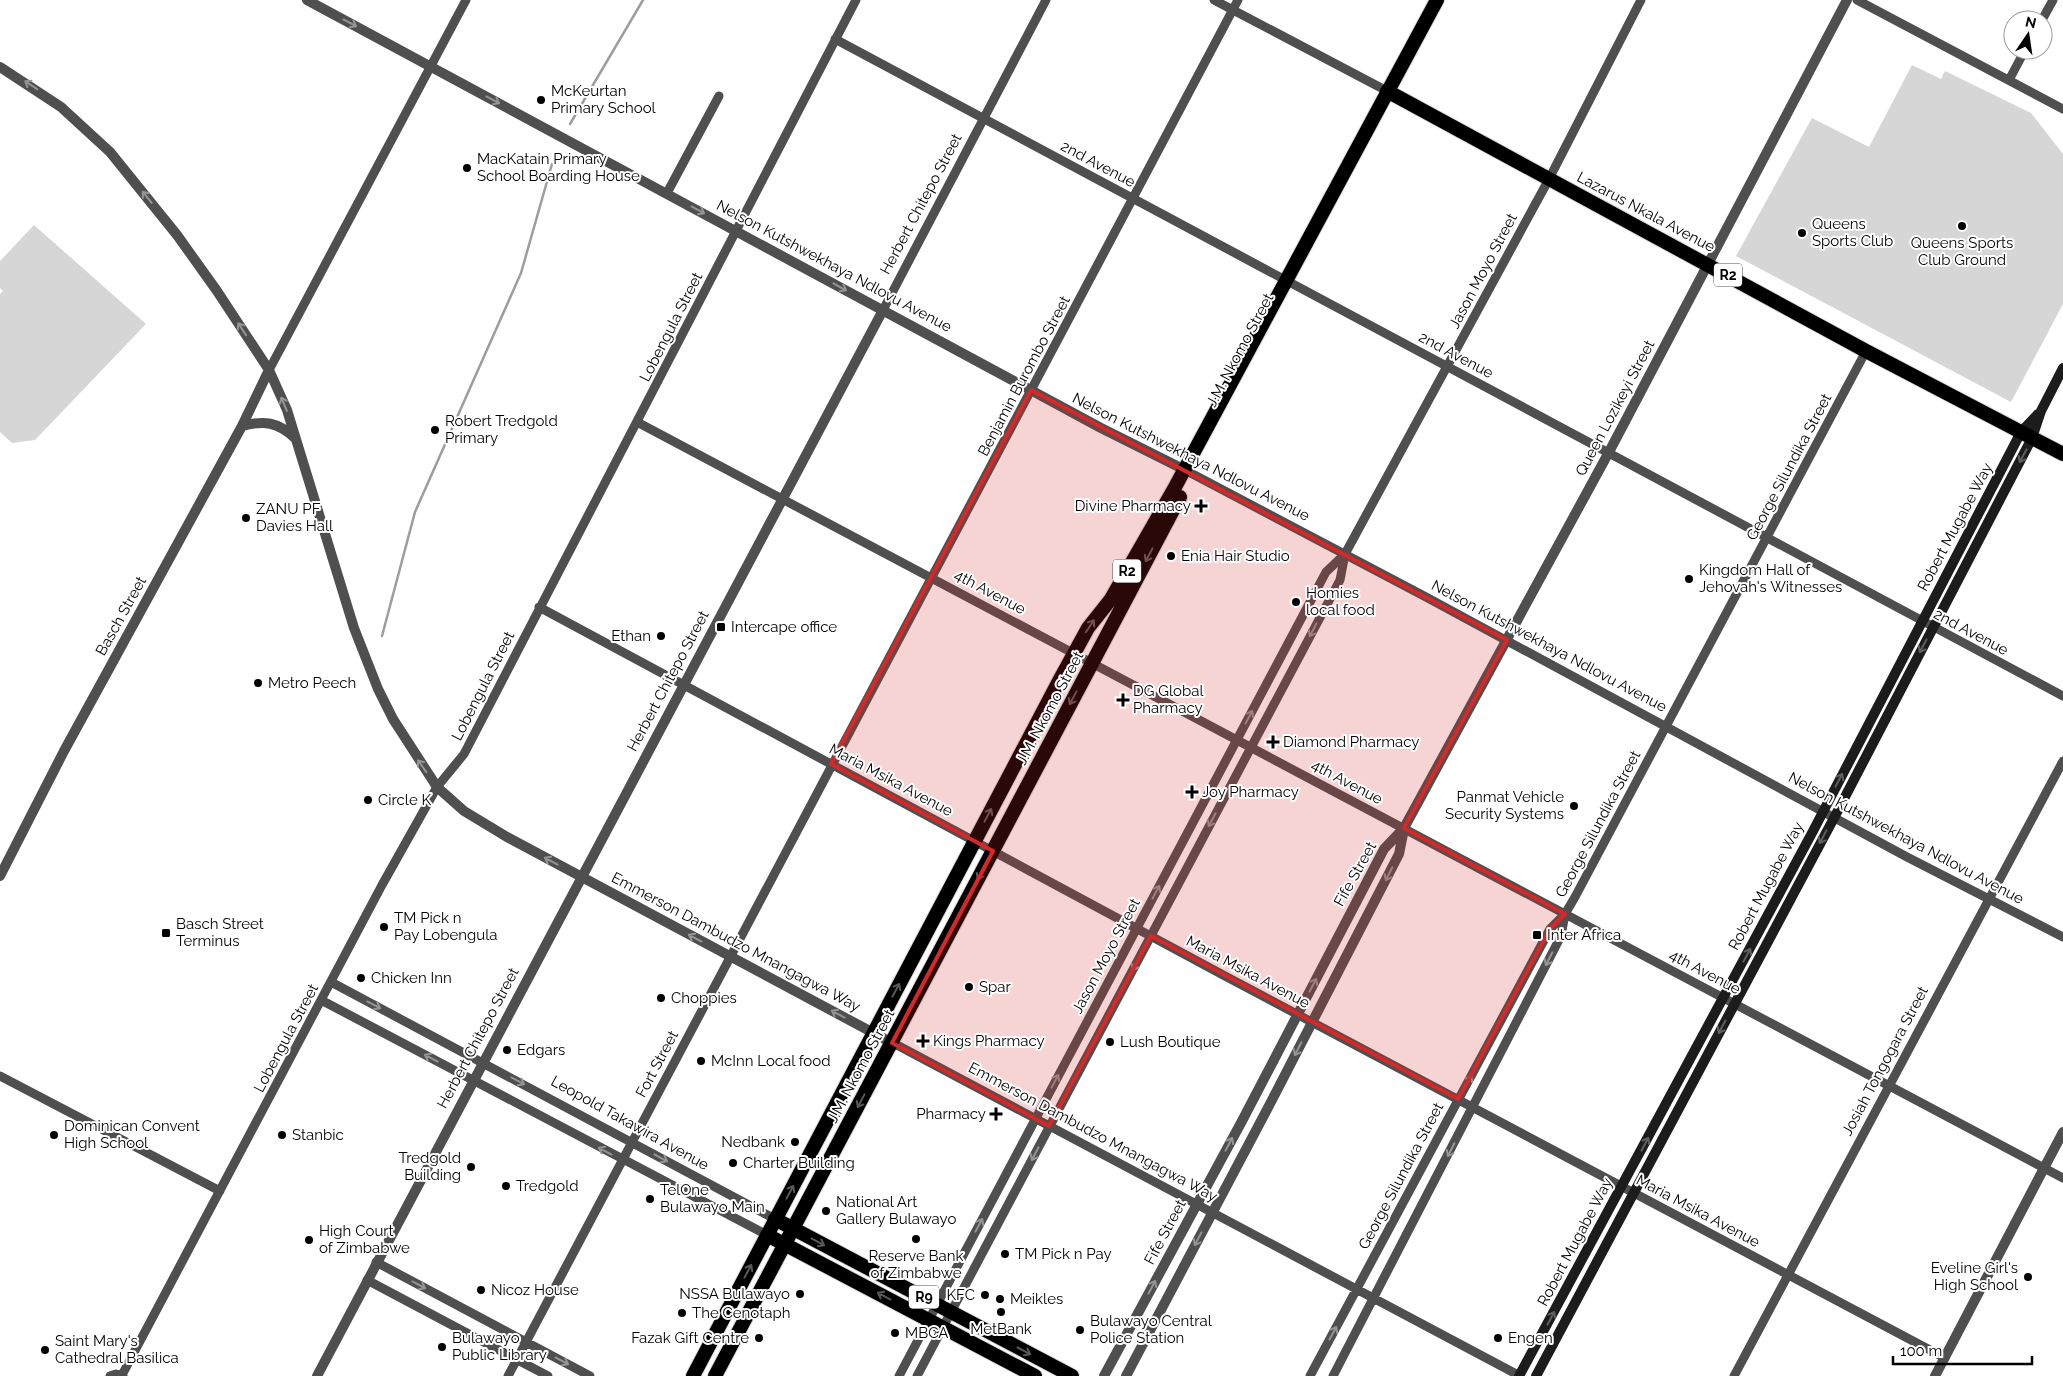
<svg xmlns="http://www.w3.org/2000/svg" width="2063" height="1376" font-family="Raleway,sans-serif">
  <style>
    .green { fill: #d6d6d6 }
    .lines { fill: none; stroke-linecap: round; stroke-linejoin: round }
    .stream { stroke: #9d9d9d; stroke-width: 2.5 }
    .trunk-casing { stroke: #dbdbdb; stroke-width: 16 }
    .minor { stroke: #4f4f4f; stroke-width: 9 }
    .tertiary { stroke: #4f4f4f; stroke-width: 10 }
    .secondary { stroke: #1c1c1c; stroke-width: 10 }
    .trunk { stroke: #000; stroke-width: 14 }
    .oneway { stroke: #959595 }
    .oneway2 { stroke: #606060 }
    .oneway3 { stroke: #595959 }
    .marked { fill: #d62828; fill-opacity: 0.2; stroke: #d62828; stroke-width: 4; stroke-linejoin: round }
    .poi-dot { fill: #000; stroke: #fff; stroke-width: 2 }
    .labels { text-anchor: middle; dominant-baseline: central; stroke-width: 4; stroke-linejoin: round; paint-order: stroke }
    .shield { fill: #fff; stroke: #4c4c4c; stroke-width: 1 }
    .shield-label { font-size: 14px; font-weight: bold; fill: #000 }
    .poi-label { font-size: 15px; fill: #000; stroke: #fff; text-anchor: start }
    .street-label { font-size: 15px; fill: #000; stroke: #fff }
  </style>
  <rect width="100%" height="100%" fill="#fff"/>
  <path class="green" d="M1912,65L1941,79L1945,71L2031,113L2063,154V304L2011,402L1736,256L1812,118L1869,147Z
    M34,225L146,324L35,440L12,443L0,432V294L3,291L0,288V261Z"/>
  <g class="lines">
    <path class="stream" d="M570,124L643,0
      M382,636L415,512L521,273L552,164"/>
    <defs>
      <path id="trunk" d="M1387,91L1866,351L2063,454
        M775,1219L1072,1376
        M767,1235L1035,1376
        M693,1376L1059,681L1088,628L1111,599L1174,489L1437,0
        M715,1376L1180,497"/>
    </defs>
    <use href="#trunk" class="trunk-casing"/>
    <path class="minor" d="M1214,0L1387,91
      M1857,0L2063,109
      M2042,20L2053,0
      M835,39L2063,696
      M2009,80L2025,50
      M667,193L719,96
      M883,310L1046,0
      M269,370L466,0
      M637,422L2063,1178
      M1185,470L1426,597L1907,857L2063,937
      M539,607L1225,976L1945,1358
      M331,982L775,1219
      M321,1000L767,1235
      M897,1045L1520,1376
      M0,1076L220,1191
      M376,1262L590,1376
      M367,1280L548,1376
      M122,1375L382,885L437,787L464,754L856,0
      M110,1376L116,1374L123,1376
      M508,1376L1238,0
      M899,1376L1326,572L1345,554
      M917,1376L1340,580L1345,554L1549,179L1641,0
      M1310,1376L1550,929L1565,914L1575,897L1866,351
      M1333,1376L1561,936L1565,914
      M1734,1376L2063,761"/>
    <path class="tertiary" d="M307,0L1101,428L1185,470
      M0,67L61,107L110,152L177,235L217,291L269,370L287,410L354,628L378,689L393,719L437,787L464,811L507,837L896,1045
      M242,426C264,420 278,422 295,438
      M0,876L64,751L242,426L269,370
      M317,1376L883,310
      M1104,1376L1242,1121L1384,849L1404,828L1609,452L1847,0
      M1126,1376L1272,1100L1399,854L1404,829
      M1935,1376L2063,1132"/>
    <path class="secondary" d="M1519,1376L1812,833L2021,432L2038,414
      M1536,1376L1834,818L2032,438L2041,411L2063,368"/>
    <use href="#trunk" class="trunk"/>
  </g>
  <defs><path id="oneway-shaft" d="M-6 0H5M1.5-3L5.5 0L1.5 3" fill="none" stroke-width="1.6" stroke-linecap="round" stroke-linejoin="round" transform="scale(1.25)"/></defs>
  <g class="oneway">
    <use href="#oneway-shaft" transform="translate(350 23) rotate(28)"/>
    <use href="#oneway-shaft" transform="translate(31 85) rotate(-147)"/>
    <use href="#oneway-shaft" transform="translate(493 100) rotate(28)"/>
    <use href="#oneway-shaft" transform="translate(147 197) rotate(-129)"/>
    <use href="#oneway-shaft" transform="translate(698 210) rotate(28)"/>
    <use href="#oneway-shaft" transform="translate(840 287) rotate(29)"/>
    <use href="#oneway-shaft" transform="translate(242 329) rotate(-123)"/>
    <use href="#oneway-shaft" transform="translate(284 404) rotate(-113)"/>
    <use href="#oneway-shaft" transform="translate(1313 630) rotate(118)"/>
    <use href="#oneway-shaft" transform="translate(1249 717) rotate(-62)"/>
    <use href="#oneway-shaft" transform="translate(422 766) rotate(-125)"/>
    <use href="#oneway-shaft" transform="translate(1212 820) rotate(118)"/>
    <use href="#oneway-shaft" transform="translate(551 861) rotate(-152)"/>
    <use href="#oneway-shaft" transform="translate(1389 874) rotate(117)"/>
    <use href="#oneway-shaft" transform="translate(1156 892) rotate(-62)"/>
    <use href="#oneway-shaft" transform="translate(695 938) rotate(-152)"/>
    <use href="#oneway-shaft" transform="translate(1549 959) rotate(117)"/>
    <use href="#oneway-shaft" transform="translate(1136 964) rotate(118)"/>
    <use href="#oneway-shaft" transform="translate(1313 985) rotate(-62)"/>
    <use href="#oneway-shaft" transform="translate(374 1005) rotate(28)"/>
    <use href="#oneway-shaft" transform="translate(838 1014) rotate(-152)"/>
    <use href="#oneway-shaft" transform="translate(1298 1049) rotate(117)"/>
    <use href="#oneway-shaft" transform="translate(431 1058) rotate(-152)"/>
    <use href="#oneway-shaft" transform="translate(518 1081) rotate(28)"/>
    <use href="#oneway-shaft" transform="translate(1055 1081) rotate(-62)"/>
    <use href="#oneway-shaft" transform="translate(1468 1082) rotate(-62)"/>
    <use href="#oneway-shaft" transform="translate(1229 1144) rotate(-62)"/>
    <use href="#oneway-shaft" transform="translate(1451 1150) rotate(117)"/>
    <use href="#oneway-shaft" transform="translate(605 1151) rotate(-152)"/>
    <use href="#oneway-shaft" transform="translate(1035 1154) rotate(118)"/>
    <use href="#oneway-shaft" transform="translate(661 1158) rotate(29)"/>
    <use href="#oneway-shaft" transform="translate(979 1225) rotate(-62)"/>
    <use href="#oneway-shaft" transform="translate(1198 1239) rotate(118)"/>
    <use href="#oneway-shaft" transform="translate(419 1285) rotate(28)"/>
    <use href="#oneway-shaft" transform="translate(1152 1287) rotate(-62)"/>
    <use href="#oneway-shaft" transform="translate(1333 1333) rotate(-62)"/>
    <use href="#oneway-shaft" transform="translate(562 1361) rotate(28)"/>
  </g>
  <g class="oneway2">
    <use href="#oneway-shaft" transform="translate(2023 456) rotate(118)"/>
    <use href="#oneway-shaft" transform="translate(1923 646) rotate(118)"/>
    <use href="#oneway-shaft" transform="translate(1839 780) rotate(-62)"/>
    <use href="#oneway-shaft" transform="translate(1823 837) rotate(118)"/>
    <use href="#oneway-shaft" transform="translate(1747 955) rotate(-62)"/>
    <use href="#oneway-shaft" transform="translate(1722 1027) rotate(118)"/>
    <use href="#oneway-shaft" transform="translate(1645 1144) rotate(-62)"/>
    <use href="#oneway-shaft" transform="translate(1551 1318) rotate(-62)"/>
  </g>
  <g class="oneway3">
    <use href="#oneway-shaft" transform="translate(1149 555) rotate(118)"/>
    <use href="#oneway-shaft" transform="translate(1090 626) rotate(-56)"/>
    <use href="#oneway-shaft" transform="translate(1073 698) rotate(118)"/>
    <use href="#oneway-shaft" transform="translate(988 815) rotate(-62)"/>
    <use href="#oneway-shaft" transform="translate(981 873) rotate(118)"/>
    <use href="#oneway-shaft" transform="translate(896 990) rotate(-62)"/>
    <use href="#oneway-shaft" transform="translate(861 1101) rotate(118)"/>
    <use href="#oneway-shaft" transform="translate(790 1192) rotate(-62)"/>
    <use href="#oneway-shaft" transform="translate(818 1242) rotate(28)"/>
    <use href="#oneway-shaft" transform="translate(748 1271) rotate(-62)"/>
    <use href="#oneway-shaft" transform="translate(884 1296) rotate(-152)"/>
    <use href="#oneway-shaft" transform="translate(1024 1351) rotate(28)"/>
  </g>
  <path class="marked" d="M1031,390L1507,640L1404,828L1565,914L1550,929L1458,1099L1151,936L1049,1126L892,1043L993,851L831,764Z"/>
  <g class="poi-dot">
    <circle cx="541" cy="100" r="5"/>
    <circle cx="467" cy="168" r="5"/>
    <circle cx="1962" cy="226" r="5"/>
    <circle cx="1802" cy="233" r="5"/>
    <circle cx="435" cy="430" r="5"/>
    <path d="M1198.5 498.5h5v5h5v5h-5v5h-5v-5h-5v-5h5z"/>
    <circle cx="246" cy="518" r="5"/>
    <circle cx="1171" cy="556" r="5"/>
    <circle cx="1689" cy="579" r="5"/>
    <circle cx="1296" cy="602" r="5"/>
    <rect x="716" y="622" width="10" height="10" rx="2.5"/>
    <circle cx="661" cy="636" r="5"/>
    <circle cx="258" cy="683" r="5"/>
    <path d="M1120.5 692.5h5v5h5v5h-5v5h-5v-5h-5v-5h5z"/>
    <path d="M1270.5 734.5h5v5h5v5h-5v5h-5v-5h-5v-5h5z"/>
    <path d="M1189.5 784.5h5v5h5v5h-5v5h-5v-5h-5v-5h5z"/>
    <circle cx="368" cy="800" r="5"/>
    <circle cx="1574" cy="806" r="5"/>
    <circle cx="384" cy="927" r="5"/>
    <rect x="161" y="928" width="10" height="10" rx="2.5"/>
    <rect x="1532" y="930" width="10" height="10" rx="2.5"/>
    <circle cx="361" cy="978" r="5"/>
    <circle cx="969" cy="987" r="5"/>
    <circle cx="661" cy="998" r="5"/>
    <path d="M920.5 1033.5h5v5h5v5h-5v5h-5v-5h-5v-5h5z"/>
    <circle cx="1110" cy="1042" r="5"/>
    <circle cx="507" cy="1050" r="5"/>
    <circle cx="701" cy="1061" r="5"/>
    <path d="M993.5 1106.5h5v5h5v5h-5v5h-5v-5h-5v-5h5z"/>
    <circle cx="54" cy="1135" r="5"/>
    <circle cx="282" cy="1135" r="5"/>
    <circle cx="795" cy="1142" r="5"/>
    <circle cx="733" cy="1163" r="5"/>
    <circle cx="471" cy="1167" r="5"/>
    <circle cx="506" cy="1186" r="5"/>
    <circle cx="650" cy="1199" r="5"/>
    <circle cx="826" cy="1211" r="5"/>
    <circle cx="916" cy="1239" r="5"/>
    <circle cx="309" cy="1240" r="5"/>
    <circle cx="1005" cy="1254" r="5"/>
    <circle cx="2028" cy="1277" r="5"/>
    <circle cx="481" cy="1290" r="5"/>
    <circle cx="800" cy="1294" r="5"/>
    <circle cx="985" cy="1295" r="5"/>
    <circle cx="1000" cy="1299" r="5"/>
    <circle cx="1001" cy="1312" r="5"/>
    <circle cx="682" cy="1313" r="5"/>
    <circle cx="1080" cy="1330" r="5"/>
    <circle cx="895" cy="1333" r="5"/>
    <circle cx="759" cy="1338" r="5"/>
    <circle cx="1498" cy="1338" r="5"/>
    <circle cx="442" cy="1347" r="5"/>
    <circle cx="45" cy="1350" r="5"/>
  </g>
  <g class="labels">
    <g class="shield">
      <rect x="1714" y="263.5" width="28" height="23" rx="4"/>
      <rect x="1113" y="559.5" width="28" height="23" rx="4"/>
      <rect x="909" y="1285.5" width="30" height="23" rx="4"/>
    </g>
    <g class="shield-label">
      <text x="1728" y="275">R2</text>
      <text x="1127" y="571">R2</text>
      <text x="924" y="1297">R9</text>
    </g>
    <g class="poi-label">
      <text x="551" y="91">McKeurtan<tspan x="551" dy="17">Primary School</tspan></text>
      <text x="477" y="159">MacKatain Primary<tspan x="477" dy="17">School Boarding House</tspan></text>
      <text x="1812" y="224">Queens<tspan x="1812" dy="17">Sports Club</tspan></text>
      <text x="1962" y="243" text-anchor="middle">Queens Sports<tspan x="1962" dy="17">Club Ground</tspan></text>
      <text x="445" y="421">Robert Tredgold<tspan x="445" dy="17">Primary</tspan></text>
      <text x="1191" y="506" text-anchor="end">Divine Pharmacy</text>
      <text x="256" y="509">ZANU PF<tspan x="256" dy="17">Davies Hall</tspan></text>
      <text x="1181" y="556">Enia Hair Studio</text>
      <text x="1699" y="570">Kingdom Hall of<tspan x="1699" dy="17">Jehovah's Witnesses</tspan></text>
      <text x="1306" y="593">Homies<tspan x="1306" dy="17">local food</tspan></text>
      <text x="731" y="627">Intercape office</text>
      <text x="651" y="636" text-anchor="end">Ethan</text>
      <text x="268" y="683">Metro Peech</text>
      <text x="1133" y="691">DG Global<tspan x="1133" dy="17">Pharmacy</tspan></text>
      <text x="1283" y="742">Diamond Pharmacy</text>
      <text x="1202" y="792">Joy Pharmacy</text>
      <text x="1564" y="797" text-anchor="end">Panmat Vehicle<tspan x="1564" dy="17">Security Systems</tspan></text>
      <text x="378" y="800">Circle K</text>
      <text x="394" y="918">TM Pick n<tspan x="394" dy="17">Pay Lobengula</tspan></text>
      <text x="176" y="924">Basch Street<tspan x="176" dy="17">Terminus</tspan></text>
      <text x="1547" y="935">Inter Africa</text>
      <text x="371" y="978">Chicken Inn</text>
      <text x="979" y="987">Spar</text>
      <text x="671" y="998">Choppies</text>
      <text x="933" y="1041">Kings Pharmacy</text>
      <text x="1120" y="1042">Lush Boutique</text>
      <text x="517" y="1050">Edgars</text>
      <text x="711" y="1061">McInn Local food</text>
      <text x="986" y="1114" text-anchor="end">Pharmacy</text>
      <text x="64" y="1126">Dominican Convent<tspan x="64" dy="17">High School</tspan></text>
      <text x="292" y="1135">Stanbic</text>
      <text x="785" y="1142" text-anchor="end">Nedbank</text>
      <text x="461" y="1158" text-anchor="end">Tredgold<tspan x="461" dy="17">Building</tspan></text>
      <text x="743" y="1163">Charter Building</text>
      <text x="516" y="1186">Tredgold</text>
      <text x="660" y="1190">TelOne<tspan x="660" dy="17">Bulawayo Main</tspan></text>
      <text x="836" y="1202">National Art<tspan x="836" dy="17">Gallery Bulawayo</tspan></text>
      <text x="319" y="1231">High Court<tspan x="319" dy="17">of Zimbabwe</tspan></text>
      <text x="1015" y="1254">TM Pick n Pay</text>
      <text x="916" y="1256" text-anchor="middle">Reserve Bank<tspan x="916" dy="17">of Zimbabwe</tspan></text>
      <text x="2018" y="1268" text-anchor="end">Eveline Girl's<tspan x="2018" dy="17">High School</tspan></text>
      <text x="491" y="1290">Nicoz House</text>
      <text x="790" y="1294" text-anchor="end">NSSA Bulawayo</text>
      <text x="975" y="1295" text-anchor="end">KFC</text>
      <text x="1010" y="1299">Meikles</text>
      <text x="692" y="1313">The Cenotaph</text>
      <text x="1090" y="1321">Bulawayo Central<tspan x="1090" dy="17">Police Station</tspan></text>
      <text x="1001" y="1329" text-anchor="middle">MetBank</text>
      <text x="905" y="1333">MBCA</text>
      <text x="452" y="1338">Bulawayo<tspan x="452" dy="17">Public Library</tspan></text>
      <text x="749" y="1338" text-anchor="end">Fazak Gift Centre</text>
      <text x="1508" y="1338">Engen</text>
      <text x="55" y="1341">Saint Mary's<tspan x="55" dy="17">Cathedral Basilica</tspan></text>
    </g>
    <g class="street-label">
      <text transform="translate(1098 164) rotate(28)">2nd Avenue</text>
      <text transform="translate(921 204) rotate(-62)">Herbert Chitepo Street</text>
      <text transform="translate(1646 212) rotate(28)">Lazarus Nkala Avenue</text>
      <text transform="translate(834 266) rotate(28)">Nelson Kutshwekhaya Ndlovu Avenue</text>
      <text transform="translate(1483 271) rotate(-62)">Jason Moyo Street</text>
      <text transform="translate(671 327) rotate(-63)">Lobengula Street</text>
      <text transform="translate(1240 350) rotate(-62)">J.M. Nkomo Street</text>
      <text transform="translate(1456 355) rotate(28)">2nd Avenue</text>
      <text transform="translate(1024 376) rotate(-62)">Benjamin Burombo Street</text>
      <text transform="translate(1615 408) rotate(-62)">Queen Lozikeyi Street</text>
      <text transform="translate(1191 457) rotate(27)">Nelson Kutshwekhaya Ndlovu Avenue</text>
      <text transform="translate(1789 467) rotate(-62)">George Silundika Street</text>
      <text transform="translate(1955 527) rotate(-62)">Robert Mugabe Way</text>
      <text transform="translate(990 592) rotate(28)">4th Avenue</text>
      <text transform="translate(121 616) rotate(-61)">Basch Street</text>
      <text transform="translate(1971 632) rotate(28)">2nd Avenue</text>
      <text transform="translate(1549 646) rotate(28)">Nelson Kutshwekhaya Ndlovu Avenue</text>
      <text transform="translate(668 681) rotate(-62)">Herbert Chitepo Street</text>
      <text transform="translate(483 686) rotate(-63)">Lobengula Street</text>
      <text transform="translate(1050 708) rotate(-62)">J.M. Nkomo Street</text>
      <text transform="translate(891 780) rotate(28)">Maria Msika Avenue</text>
      <text transform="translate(1347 782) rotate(28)">4th Avenue</text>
      <text transform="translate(1598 824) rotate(-62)">George Silundika Street</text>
      <text transform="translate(1906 838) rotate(28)">Nelson Kutshwekhaya Ndlovu Avenue</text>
      <text transform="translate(1355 874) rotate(-61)">Fife Street</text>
      <text transform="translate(1766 886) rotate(-62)">Robert Mugabe Way</text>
      <text transform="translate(736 942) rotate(28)">Emmerson Dambudzo Mnangagwa Way</text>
      <text transform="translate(1106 956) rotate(-62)">Jason Moyo Street</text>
      <text transform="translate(1248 972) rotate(28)">Maria Msika Avenue</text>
      <text transform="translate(1705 972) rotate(28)">4th Avenue</text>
      <text transform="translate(286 1038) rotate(-62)">Lobengula Street</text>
      <text transform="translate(478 1038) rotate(-62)">Herbert Chitepo Street</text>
      <text transform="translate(1885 1061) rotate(-62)">Josiah Tongogara Street</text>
      <text transform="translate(657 1064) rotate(-62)">Fort Street</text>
      <text transform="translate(861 1066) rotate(-62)">J.M. Nkomo Street</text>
      <text transform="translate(630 1123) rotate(29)">Leopold Takawira Avenue</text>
      <text transform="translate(1093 1132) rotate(28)">Emmerson Dambudzo Mnangagwa Way</text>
      <text transform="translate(1401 1176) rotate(-62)">George Silundika Street</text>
      <text transform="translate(1698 1211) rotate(28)">Maria Msika Avenue</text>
      <text transform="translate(1165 1232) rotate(-62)">Fife Street</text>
      <text transform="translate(1575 1242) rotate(-62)">Robert Mugabe Way</text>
    </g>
  </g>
  <g transform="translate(2028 35) rotate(13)"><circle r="24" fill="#ffffff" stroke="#999999"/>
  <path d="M0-4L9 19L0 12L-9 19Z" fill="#000000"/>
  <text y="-8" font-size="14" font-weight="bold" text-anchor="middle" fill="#000000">N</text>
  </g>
  <path d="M1893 1356v8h139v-8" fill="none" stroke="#000000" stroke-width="2.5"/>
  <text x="1900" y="1356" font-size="15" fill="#000000" stroke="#ffffff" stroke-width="4" paint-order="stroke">100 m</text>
</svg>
